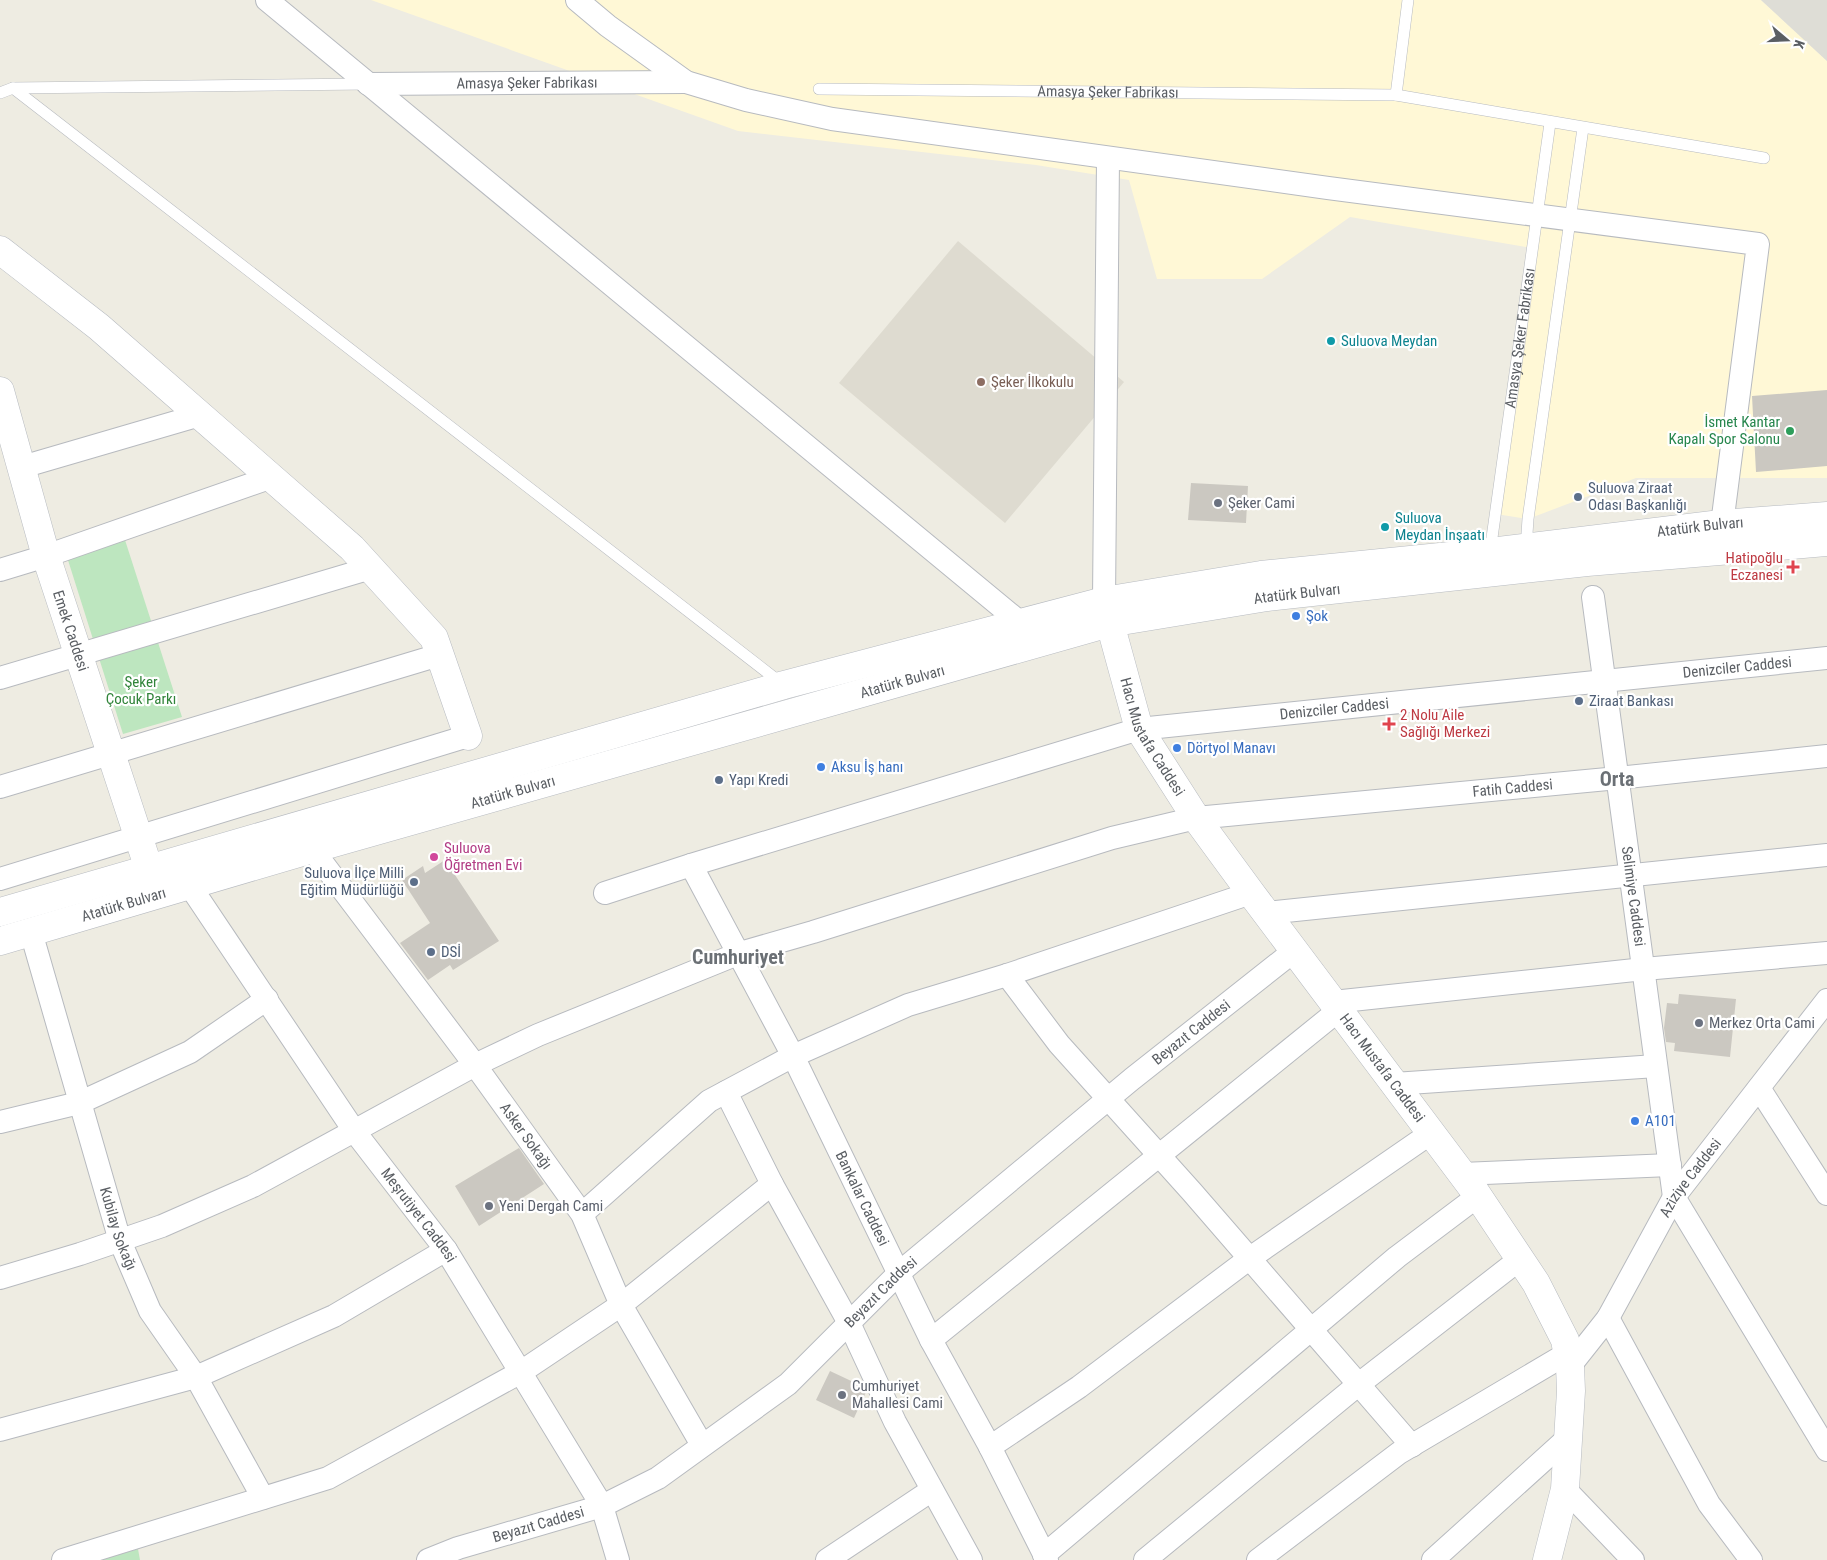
<svg xmlns="http://www.w3.org/2000/svg" width="1827" height="1560" font-family="'Roboto Condensed',sans-serif">
  <style>
    .commercial { fill: #fff8d6 }
    .industrial { fill: #deddd6 }
    .education { fill: #dedbd0 }
    .green { fill: #bde6bf }
    .building { fill: #cbc8c1 }
    .lines { fill: none; stroke-linecap: round; stroke-linejoin: round }
    .lane-casing { stroke: #b7babf; stroke-width: 12 }
    .street-casing { stroke: #b7babf; stroke-width: 24 }
    .secondary-casing { stroke: #b7bbc1; stroke-width: 29 }
    .lane { stroke: #fff; stroke-width: 11 }
    .street { stroke: #fff; stroke-width: 22 }
    .secondary { stroke: #fff; stroke-width: 28 }
    .culture-dot { fill: #0f9aa8; stroke: #fff; stroke-width: 2 }
    .education-dot { fill: #8d6e63; stroke: #fff; stroke-width: 2 }
    .leisure-dot { fill: #2e9e5b; stroke: #fff; stroke-width: 2 }
    .service-dot { fill: #5c6f8a; stroke: #fff; stroke-width: 2 }
    .worship-dot { fill: #6b7280; stroke: #fff; stroke-width: 2 }
    .health-dot { fill: #e0444e; stroke: #fff; stroke-width: 2 }
    .shop-dot { fill: #3f7fe0; stroke: #fff; stroke-width: 2 }
    .hotel-dot { fill: #d1479c; stroke: #fff; stroke-width: 2 }
    .labels { text-anchor: middle; dominant-baseline: central; stroke-width: 4.5; stroke-linejoin: round; paint-order: stroke }
    .street-label { font-size: 15px; fill: #5a5e63; stroke: #fff }
    .culture-label { font-size: 15px; fill: #0d838f; stroke: #fff; text-anchor: start }
    .education-label { font-size: 15px; fill: #785e54; stroke: #fff; text-anchor: start }
    .leisure-label { font-size: 15px; fill: #27864d; stroke: #fff; text-anchor: end }
    .service-label { font-size: 15px; fill: #4e5e75; stroke: #fff; text-anchor: start }
    .worship-label { font-size: 15px; fill: #5b616d; stroke: #fff; text-anchor: start }
    .health-label { font-size: 15px; fill: #be3a42; stroke: #fff; text-anchor: end }
    .shop-label { font-size: 15px; fill: #366cbe; stroke: #fff; text-anchor: start }
    .park-label { font-size: 15px; fill: #31843a; stroke: #fff }
    .hotel-label { font-size: 15px; fill: #b23c85; stroke: #fff; text-anchor: start }
    .district-label { font-size: 20px; font-weight: bold; fill: #6b7075; stroke: #fff }
  </style>
  <rect width="100%" height="100%" fill="#eeece2"/>
  <path class="commercial" d="M371,0H1761L1827,61V478H1636L1528,519L1496,514L1532,248L1350,217L1262,279H1157L1129,180L1036,165L738,131Z"/>
  <path class="industrial" d="M1761,0H1827V61Z"/>
  <path class="education" d="M958,241L1124,382L1005,523L839,383Z"/>
  <path class="green" d="M125,540L182,717L123,734L67,557Z
    M138,1549L140,1560H99Z"/>
  <path class="building" d="M1827,390V466L1756,472L1752,396Z
    M1191,483L1248,486L1246,523L1188,520Z
    M445,860L499,941L453,970L450,965L428,980L400,943L430,923L402,880L423,866L425,873Z
    M1679,994L1736,999L1730,1057L1674,1051L1675,1043L1666,1042L1664,1028L1667,1003L1678,1004Z
    M519,1148L544,1184L479,1226L455,1186Z
    M830,1371L864,1387L866,1392L854,1418L816,1400Z"/>
  <g class="lines">
    <defs>
      <g id="lane">
        <path d="M1408,0L1396,95L1764,158"/>
        <path d="M13,88L781,683"/>
        <path id="s1" d="M819,89L1396,95"/>
        <path d="M0,93L13,88L367,84"/>
        <path d="M1526,548L1528,519L1583,128"/>
        <path id="s2" d="M1490,552L1550,123"/>
      </g>
      <g id="street">
        <path d="M267,0L1022,624"/>
        <path d="M577,0L608,26L686,82L746,100L832,119L1328,188L1758,244L1720,540"/>
        <path id="s3" d="M368,84L686,82"/>
        <path d="M22,467L200,415"/>
        <path d="M0,570L46,556L272,477"/>
        <path id="s4" d="M1593,597L1674,1197L1827,1450"/>
        <path d="M1104,601L1108,158"/>
        <path d="M0,678L371,568"/>
        <path d="M0,787L439,655"/>
        <path id="s5" d="M312,849L475,1065L582,1214L621,1305L702,1445"/>
        <path id="s6" d="M691,865L793,1056L931,1340L990,1447L1047,1560"/>
        <path d="M0,879L468,736"/>
        <path id="s7" d="M190,886L355,1132L446,1250L602,1506L618,1560"/>
        <path id="s8" d="M605,893L691,865L1139,729L1827,658"/>
        <path d="M1266,913L1827,855"/>
        <path id="s9" d="M31,932L120,1241L150,1311L196,1377L263,1498"/>
        <path d="M1007,975L1059,1044L1192,1192L1412,1446"/>
        <path d="M1333,1002L1644,969L1827,953"/>
        <path d="M1394,1084L1656,1066"/>
        <path d="M1759,1088L1827,1194"/>
        <path d="M726,1092L772,1184L849,1323L895,1422L971,1560"/>
        <path d="M0,1122L79,1103L190,1052L267,999"/>
        <path d="M1462,1174L1670,1165"/>
        <path d="M582,1214L709,1101L793,1056L908,1005L1007,975L1251,893"/>
        <path id="s10" d="M0,1278L80,1254L162,1226L253,1186L475,1065L538,1035L740,953L813,932L1112,838L1196,818L1618,778L1827,756"/>
        <path d="M1608,1318L1709,1504L1751,1560"/>
        <path d="M931,1340L1339,1010"/>
        <path id="s11" d="M1570,1366L1608,1318L1674,1197L1827,1000"/>
        <path d="M0,1430L196,1377L334,1316L446,1250"/>
        <path d="M990,1447L1079,1387L1250,1258L1431,1133"/>
        <path d="M1565,1489L1633,1560"/>
        <path d="M1044,1555L1397,1257L1478,1196"/>
        <path d="M63,1560L328,1478L521,1372L621,1305L772,1184"/>
        <path id="s12" d="M428,1560L458,1548L602,1506L658,1478L788,1384L900,1272L1132,1079L1294,951"/>
        <path d="M827,1560L932,1490"/>
        <path d="M1145,1560L1359,1384L1520,1259"/>
        <path d="M1258,1560L1399,1453L1568,1353"/>
        <path d="M1433,1560L1569,1437"/>
      </g>
      <g id="secondary">
        <path d="M0,250L99,327L352,548L434,638L468,736"/>
        <path id="s13" d="M0,391L46,556L149,869"/>
        <path id="s14" d="M1105,605L1139,729L1196,818L1251,893L1474,1190L1536,1283L1565,1340L1570,1366L1571,1391L1565,1489L1547,1560"/>
        <path id="s15" d="M0,912L784,685L1104,601L1261,575L1490,552L1721,524L1827,516"/>
        <path id="s16" d="M0,941L312,849L1109,623L1267,597L1587,562L1827,542"/>
      </g>
    </defs>
    <use href="#lane" class="lane-casing"/>
    <use href="#street" class="street-casing"/>
    <use href="#secondary" class="secondary-casing"/>
    <use href="#lane" class="lane"/>
    <use href="#street" class="street"/>
    <use href="#secondary" class="secondary"/>
  </g>
  <g class="culture-dot">
    <circle cx="1331" cy="341" r="5"/>
    <circle cx="1385" cy="527" r="5"/>
  </g>
  <circle class="education-dot" cx="981" cy="382" r="5"/>
  <circle class="leisure-dot" cx="1790" cy="431" r="5"/>
  <g class="service-dot">
    <circle cx="1578" cy="497" r="5"/>
    <circle cx="1579" cy="701" r="5"/>
    <circle cx="719" cy="780" r="5"/>
    <circle cx="414" cy="882" r="5"/>
    <circle cx="431" cy="952" r="5"/>
  </g>
  <g class="worship-dot">
    <circle cx="1218" cy="503" r="5"/>
    <circle cx="1699" cy="1023" r="5"/>
    <circle cx="489" cy="1206" r="5"/>
    <circle cx="842" cy="1395" r="5"/>
  </g>
  <g class="health-dot">
    <path d="M1790.5 559.5h5v5h5v5h-5v5h-5v-5h-5v-5h5z"/>
    <path d="M1386.5 716.5h5v5h5v5h-5v5h-5v-5h-5v-5h5z"/>
  </g>
  <g class="shop-dot">
    <circle cx="1296" cy="616" r="5"/>
    <circle cx="1177" cy="748" r="5"/>
    <circle cx="821" cy="767" r="5"/>
    <circle cx="1635" cy="1121" r="5"/>
  </g>
  <circle class="hotel-dot" cx="434" cy="857" r="5"/>
  <g class="labels">
    <g class="street-label">
      <text stroke="none"><textPath href="#s3" startOffset="159">Amasya Şeker Fabrikası</textPath></text>
      <text stroke="none"><textPath href="#s1" startOffset="289">Amasya Şeker Fabrikası</textPath></text>
      <text stroke="none"><textPath href="#s2" startOffset="216">Amasya Şeker Fabrikası</textPath></text>
      <text stroke="none"><textPath href="#s15" startOffset="1748">Atatürk Bulvarı</textPath></text>
      <text stroke="none"><textPath href="#s16" startOffset="1344">Atatürk Bulvarı</textPath></text>
      <text stroke="none"><textPath href="#s13" startOffset="250">Emek Caddesi</textPath></text>
      <text stroke="none"><textPath href="#s8" startOffset="1160">Denizciler Caddesi</textPath></text>
      <text stroke="none"><textPath href="#s16" startOffset="939">Atatürk Bulvarı</textPath></text>
      <text stroke="none"><textPath href="#s8" startOffset="755">Denizciler Caddesi</textPath></text>
      <text stroke="none"><textPath href="#s14" startOffset="141">Hacı Mustafa Caddesi</textPath></text>
      <text stroke="none"><textPath href="#s10" startOffset="1604">Fatih Caddesi</textPath></text>
      <text stroke="none"><textPath href="#s16" startOffset="534">Atatürk Bulvarı</textPath></text>
      <text stroke="none"><textPath href="#s4" startOffset="302">Selimiye Caddesi</textPath></text>
      <text stroke="none"><textPath href="#s16" startOffset="129">Atatürk Bulvarı</textPath></text>
      <text stroke="none"><textPath href="#s12" startOffset="941">Beyazıt Caddesi</textPath></text>
      <text stroke="none"><textPath href="#s14" startOffset="546">Hacı Mustafa Caddesi</textPath></text>
      <text stroke="none"><textPath href="#s5" startOffset="358">Asker Sokağı</textPath></text>
      <text stroke="none"><textPath href="#s11" startOffset="224">Aziziye Caddesi</textPath></text>
      <text stroke="none"><textPath href="#s6" startOffset="375">Bankalar Caddesi</textPath></text>
      <text stroke="none"><textPath href="#s7" startOffset="401">Meşrutiyet Caddesi</textPath></text>
      <text stroke="none"><textPath href="#s9" startOffset="309">Kubilay Sokağı</textPath></text>
      <text stroke="none"><textPath href="#s12" startOffset="536">Beyazıt Caddesi</textPath></text>
      <text stroke="none"><textPath href="#s12" startOffset="116">Beyazıt Caddesi</textPath></text>
    </g>
    <g class="culture-label">
      <text x="1341" y="341">Suluova Meydan</text>
      <text x="1395" y="518">Suluova<tspan x="1395" dy="17">Meydan İnşaatı</tspan></text>
    </g>
    <g class="education-label">
      <text x="991" y="382">Şeker İlkokulu</text>
    </g>
    <g class="leisure-label">
      <text x="1780" y="422">İsmet Kantar<tspan x="1780" dy="17">Kapalı Spor Salonu</tspan></text>
    </g>
    <g class="service-label">
      <text x="1588" y="488">Suluova Ziraat<tspan x="1588" dy="17">Odası Başkanlığı</tspan></text>
      <text x="1589" y="701">Ziraat Bankası</text>
      <text x="729" y="780">Yapı Kredi</text>
      <text x="404" y="873" text-anchor="end">Suluova İlçe Milli<tspan x="404" dy="17">Eğitim Müdürlüğü</tspan></text>
      <text x="441" y="952">DSİ</text>
    </g>
    <g class="worship-label">
      <text x="1228" y="503">Şeker Cami</text>
      <text x="1709" y="1023">Merkez Orta Cami</text>
      <text x="499" y="1206">Yeni Dergah Cami</text>
      <text x="852" y="1386">Cumhuriyet<tspan x="852" dy="17">Mahallesi Cami</tspan></text>
    </g>
    <g class="health-label">
      <text x="1783" y="558">Hatipoğlu<tspan x="1783" dy="17">Eczanesi</tspan></text>
      <text x="1400" y="715" text-anchor="start">2 Nolu Aile<tspan x="1400" dy="17">Sağlığı Merkezi</tspan></text>
    </g>
    <g class="shop-label">
      <text x="1306" y="616">Şok</text>
      <text x="1187" y="748">Dörtyol Manavı</text>
      <text x="831" y="767">Aksu İş hanı</text>
      <text x="1645" y="1121">A101</text>
    </g>
    <g class="park-label">
      <text x="141" y="682">Şeker<tspan x="141" dy="17">Çocuk Parkı</tspan></text>
    </g>
    <g class="hotel-label">
      <text x="444" y="848">Suluova<tspan x="444" dy="17">Öğretmen Evi</tspan></text>
    </g>
    <g class="district-label">
      <text x="1617" y="779">Orta</text>
      <text x="738" y="957">Cumhuriyet</text>
    </g>
  </g>
  <g transform="translate(1787 40) rotate(109)" stroke="#ffffff" stroke-width="4" paint-order="stroke">
  <path d="M0-4L9 19L0 12L-9 19Z" fill="#5a5e63"/>
  <text y="-8" font-size="14" font-weight="bold" text-anchor="middle" fill="#5a5e63">K</text>
  </g>
</svg>
